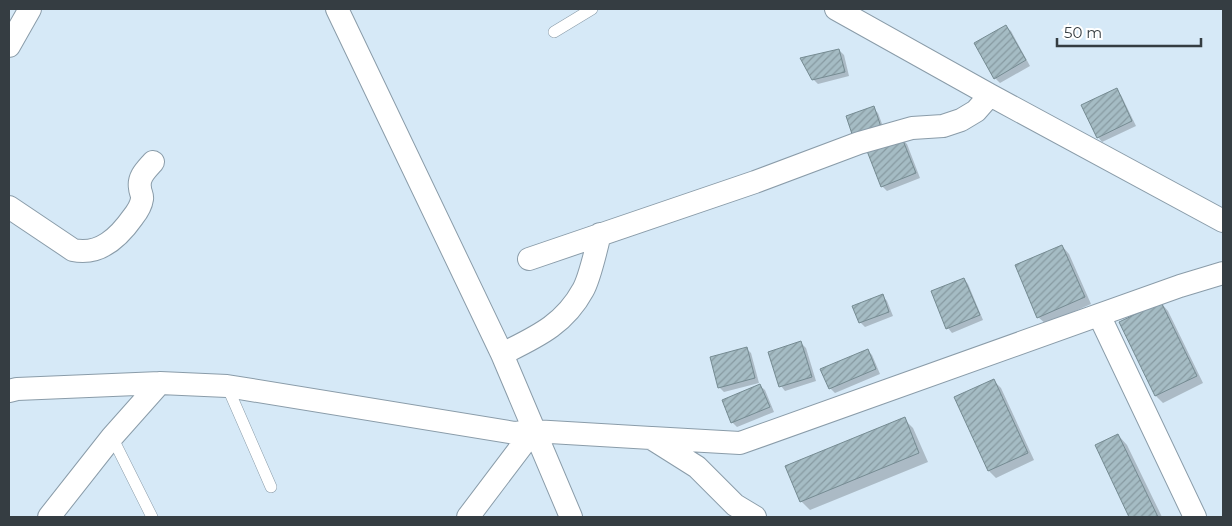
<svg xmlns="http://www.w3.org/2000/svg" width="1232" height="526" font-family="Montserrat,sans-serif">
  <style>
    .shadow { fill: #0003 }
    .building { fill: url(#building-hatch); stroke: #758b92 }
    .lines { fill: none; stroke-linecap: round; stroke-linejoin: round }
    .service-casing { stroke: #8a9ca9; stroke-width: 12 }
    .minor-casing { stroke: #8a9ca9; stroke-width: 24 }
    .service { stroke: #fff; stroke-width: 11 }
    .minor { stroke: #fff; stroke-width: 22 }
  </style>
  <defs>
    <pattern id="building-hatch" width="6" height="6" patternUnits="userSpaceOnUse" patternTransform="scale(1.25)"><rect width="6" height="6" fill="#a5bcc4"/><path d="M-1 1l2-2M0 6l6-6M5 7l2-2" fill="none" stroke="#879aa1"/></pattern>
  </defs>
  <rect width="100%" height="100%" fill="#d6e9f7"/>
  <path class="shadow" d="M1006,27L1011,31L1030,66L1000,83L995,78Z
    M839,50L844,55L849,76L818,84L813,79Z
    M1116,90L1121,95L1136,126L1102,142L1098,137Z
    M873,108L878,113L885,132L847,117Z
    M902,139L907,144L920,178L887,191L882,186Z
    M1062,246L1069,254L1091,304L1046,324L1038,317Z
    M964,279L968,284L983,320L952,333L948,328Z
    M883,296L887,301L893,316L865,327L860,322Z
    M1161,303L1168,311L1203,383L1163,403L1156,396L1121,323Z
    M801,343L806,348L816,381L785,391L781,386Z
    M746,348L751,353L759,383L724,392L719,387Z
    M867,350L872,355L880,374L835,393L830,388Z
    M994,381L1001,388L1034,460L996,478L989,471Z
    M760,386L765,390L774,412L737,427L732,422Z
    M904,419L913,428L928,462L810,510L801,501Z
    M1118,435L1127,445L1162,517H1131L1096,446Z"/>
  <path class="building" d="M1006,25L1026,60L994,79L974,43Z
    M839,49L845,72L812,80L800,58Z
    M1117,88L1132,121L1097,138L1081,105Z
    M874,106L881,127L853,137L846,116Z
    M902,138L916,173L881,187L867,151Z
    M1062,245L1085,297L1037,318L1015,265Z
    M964,278L980,315L946,329L931,291Z
    M883,294L889,312L859,323L852,306Z
    M1161,302L1197,376L1155,396L1119,322Z
    M801,341L812,377L779,387L768,352Z
    M747,347L755,378L718,388L710,357Z
    M868,349L876,369L829,389L820,369Z
    M994,379L1028,453L988,471L954,397Z
    M760,384L770,407L731,423L722,400Z
    M905,417L919,453L800,502L785,466Z
    M1118,434L1158,517H1129L1095,445Z"/>
  <g class="lines">
    <defs>
      <path id="service" d="M554,32L592,9
        M227,386L271,487
        M112,437L152,517"/>
      <path id="minor" d="M337,9L502,354L571,517
        M836,9L990,95L1223,221
        M9,46L30,9
        M9,207L73,250C100,256 119,237 133,217C137,212 141,206 142,199C143,196 140,192 140,188C138,177 146,170 153,162
        M529,259L755,182L859,143L912,128L943,126L961,120L976,111L990,95
        M1099,315L1195,517
        M502,354C536,337 564,325 583,290C590,278 596,249 600,234
        M9,391L17,389L160,383L227,386L515,433L533,431L651,438L697,467L735,505L755,517
        M652,438L740,443L1180,286L1223,273
        M49,517L112,437L160,383
        M468,517L533,431"/>
    </defs>
    <use href="#service" class="service-casing"/>
    <use href="#minor" class="minor-casing"/>
    <use href="#service" class="service"/>
    <use href="#minor" class="minor"/>
  </g>
  <rect width="1232" height="526" fill="none" stroke="#353d42" stroke-width="20"/>
  <path d="M1057 38v8h144v-8" fill="none" stroke="#353d42" stroke-width="2.5"/>
  <text x="1064" y="38" font-size="15" fill="#353d42" stroke="#ffffff" stroke-width="4" paint-order="stroke">50 m</text>
</svg>
